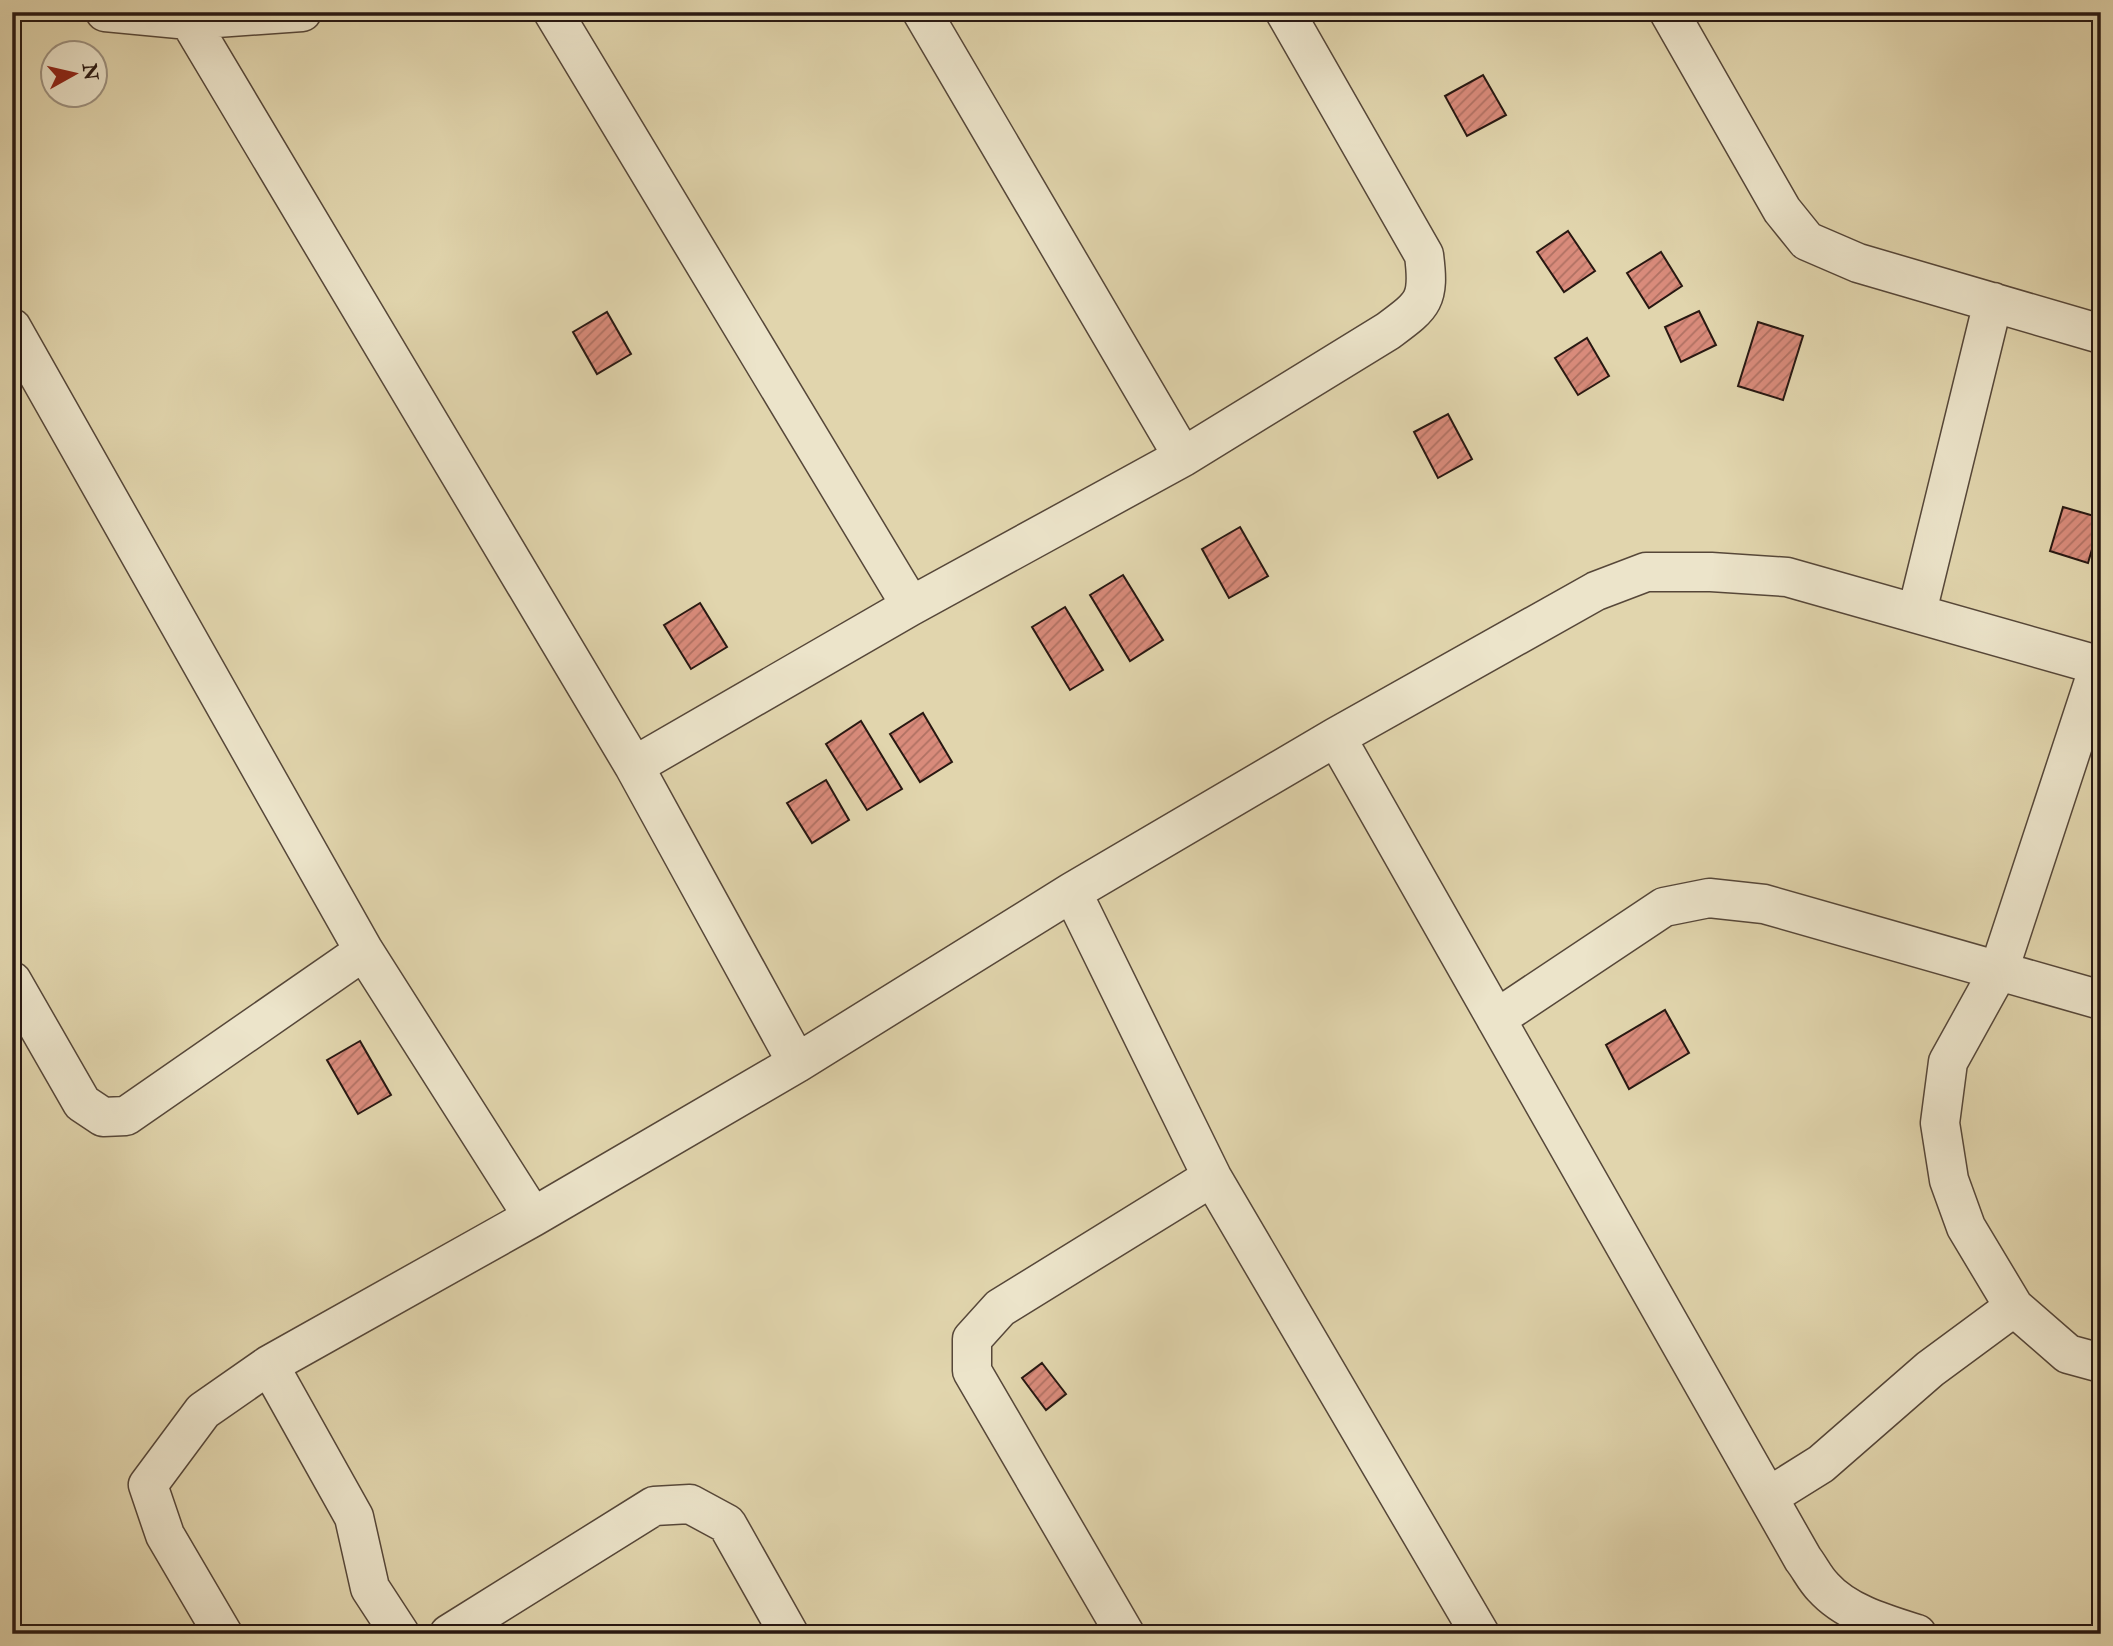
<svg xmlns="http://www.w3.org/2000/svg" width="2113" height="1646" font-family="'IM FELL Double Pica',serif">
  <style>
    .building { fill: url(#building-hatch); stroke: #281812; stroke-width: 2 }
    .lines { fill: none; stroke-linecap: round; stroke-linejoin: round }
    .minor-casing { stroke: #564739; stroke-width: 41 }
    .minor { stroke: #ece4ca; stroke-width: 38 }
  </style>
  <defs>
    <pattern id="building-hatch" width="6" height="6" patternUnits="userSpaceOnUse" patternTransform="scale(1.75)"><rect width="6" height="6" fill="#d98b7b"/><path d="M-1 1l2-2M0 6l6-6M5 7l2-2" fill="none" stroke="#b07163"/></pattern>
  </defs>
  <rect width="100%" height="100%" fill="#e1d5ad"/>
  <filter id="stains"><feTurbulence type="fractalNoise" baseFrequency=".00286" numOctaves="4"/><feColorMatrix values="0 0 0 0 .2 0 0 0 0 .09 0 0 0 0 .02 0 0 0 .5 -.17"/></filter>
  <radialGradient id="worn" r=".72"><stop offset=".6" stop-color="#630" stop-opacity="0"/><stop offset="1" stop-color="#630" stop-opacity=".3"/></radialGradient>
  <path class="building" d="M1483,75L1506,115L1467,136L1445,96Z
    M1568,231L1595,271L1564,292L1537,252Z
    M1661,252L1682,286L1649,308L1627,273Z
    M1699,311L1716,345L1681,362L1665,327Z
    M607,312L631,354L597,374L573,332Z
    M1758,322L1803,336L1783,400L1738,386Z
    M1587,338L1609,376L1578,395L1555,358Z
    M1448,414L1472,459L1438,478L1414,432Z
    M2063,507L2101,518L2088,563L2050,551Z
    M1240,527L1268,576L1229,598L1202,549Z
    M1123,575L1163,640L1130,661L1090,595Z
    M700,603L727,647L691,669L664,625Z
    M1065,607L1103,670L1070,690L1032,627Z
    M923,713L952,762L920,782L890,734Z
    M861,721L902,789L867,810L826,744Z
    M826,780L849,820L812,843L787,803Z
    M1665,1010L1689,1053L1629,1089L1606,1045Z
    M360,1041L391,1095L358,1114L327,1060Z
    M1042,1363L1066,1394L1046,1410L1022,1378Z"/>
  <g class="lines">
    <defs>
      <path id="minor" d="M105,12L189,20L302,12
        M553,12L911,606
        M922,12L1183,457
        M1669,12L1782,210L1807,241L1858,263L2101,334
        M189,20L634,766L797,1063
        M12,328L364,951L533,1217
        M1917,612L1993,302
        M2099,666L1999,970L1948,1062L1940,1123L1949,1180L1966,1227L2014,1307L2068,1354L2101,1363
        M1336,737L1803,1559C1810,1568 1815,1579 1823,1587C1846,1613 1885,1624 1917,1634
        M634,766L911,606L1183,457L1388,331C1423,305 1430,301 1424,255L1285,12
        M1072,892L1212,1177L1480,1634
        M12,981L82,1103L103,1117L126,1116L364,951
        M1496,1019L1664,907L1709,898L1764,904L2101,1000
        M269,1365L354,1517L370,1588L400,1634
        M1768,1497L1821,1464L1930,1369L2014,1307
        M223,1634L165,1535L148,1485L203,1411L269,1365L533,1217L797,1063L1072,892L1336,737L1596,591L1646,572H1711L1787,577L2101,666
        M449,1634L654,1506L690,1504L727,1524L789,1634
        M1125,1634L972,1371V1339L1000,1308L1212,1177"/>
    </defs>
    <use href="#minor" class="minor-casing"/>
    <use href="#minor" class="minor"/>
  </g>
  <rect width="2113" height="1646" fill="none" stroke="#e1d5ad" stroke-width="42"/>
  <rect x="14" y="14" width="2085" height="1618" fill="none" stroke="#281812" stroke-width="3.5"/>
  <rect x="21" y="21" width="2071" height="1604" fill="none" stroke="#281812" stroke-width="2"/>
  <g transform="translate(74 74) rotate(82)"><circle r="33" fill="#ece4ca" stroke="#9e9280" stroke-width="2"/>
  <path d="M0-5L12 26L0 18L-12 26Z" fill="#8f2418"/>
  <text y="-10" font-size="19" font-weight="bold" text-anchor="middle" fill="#281812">N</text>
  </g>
  <rect width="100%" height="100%" filter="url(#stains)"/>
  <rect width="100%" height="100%" fill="url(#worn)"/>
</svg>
